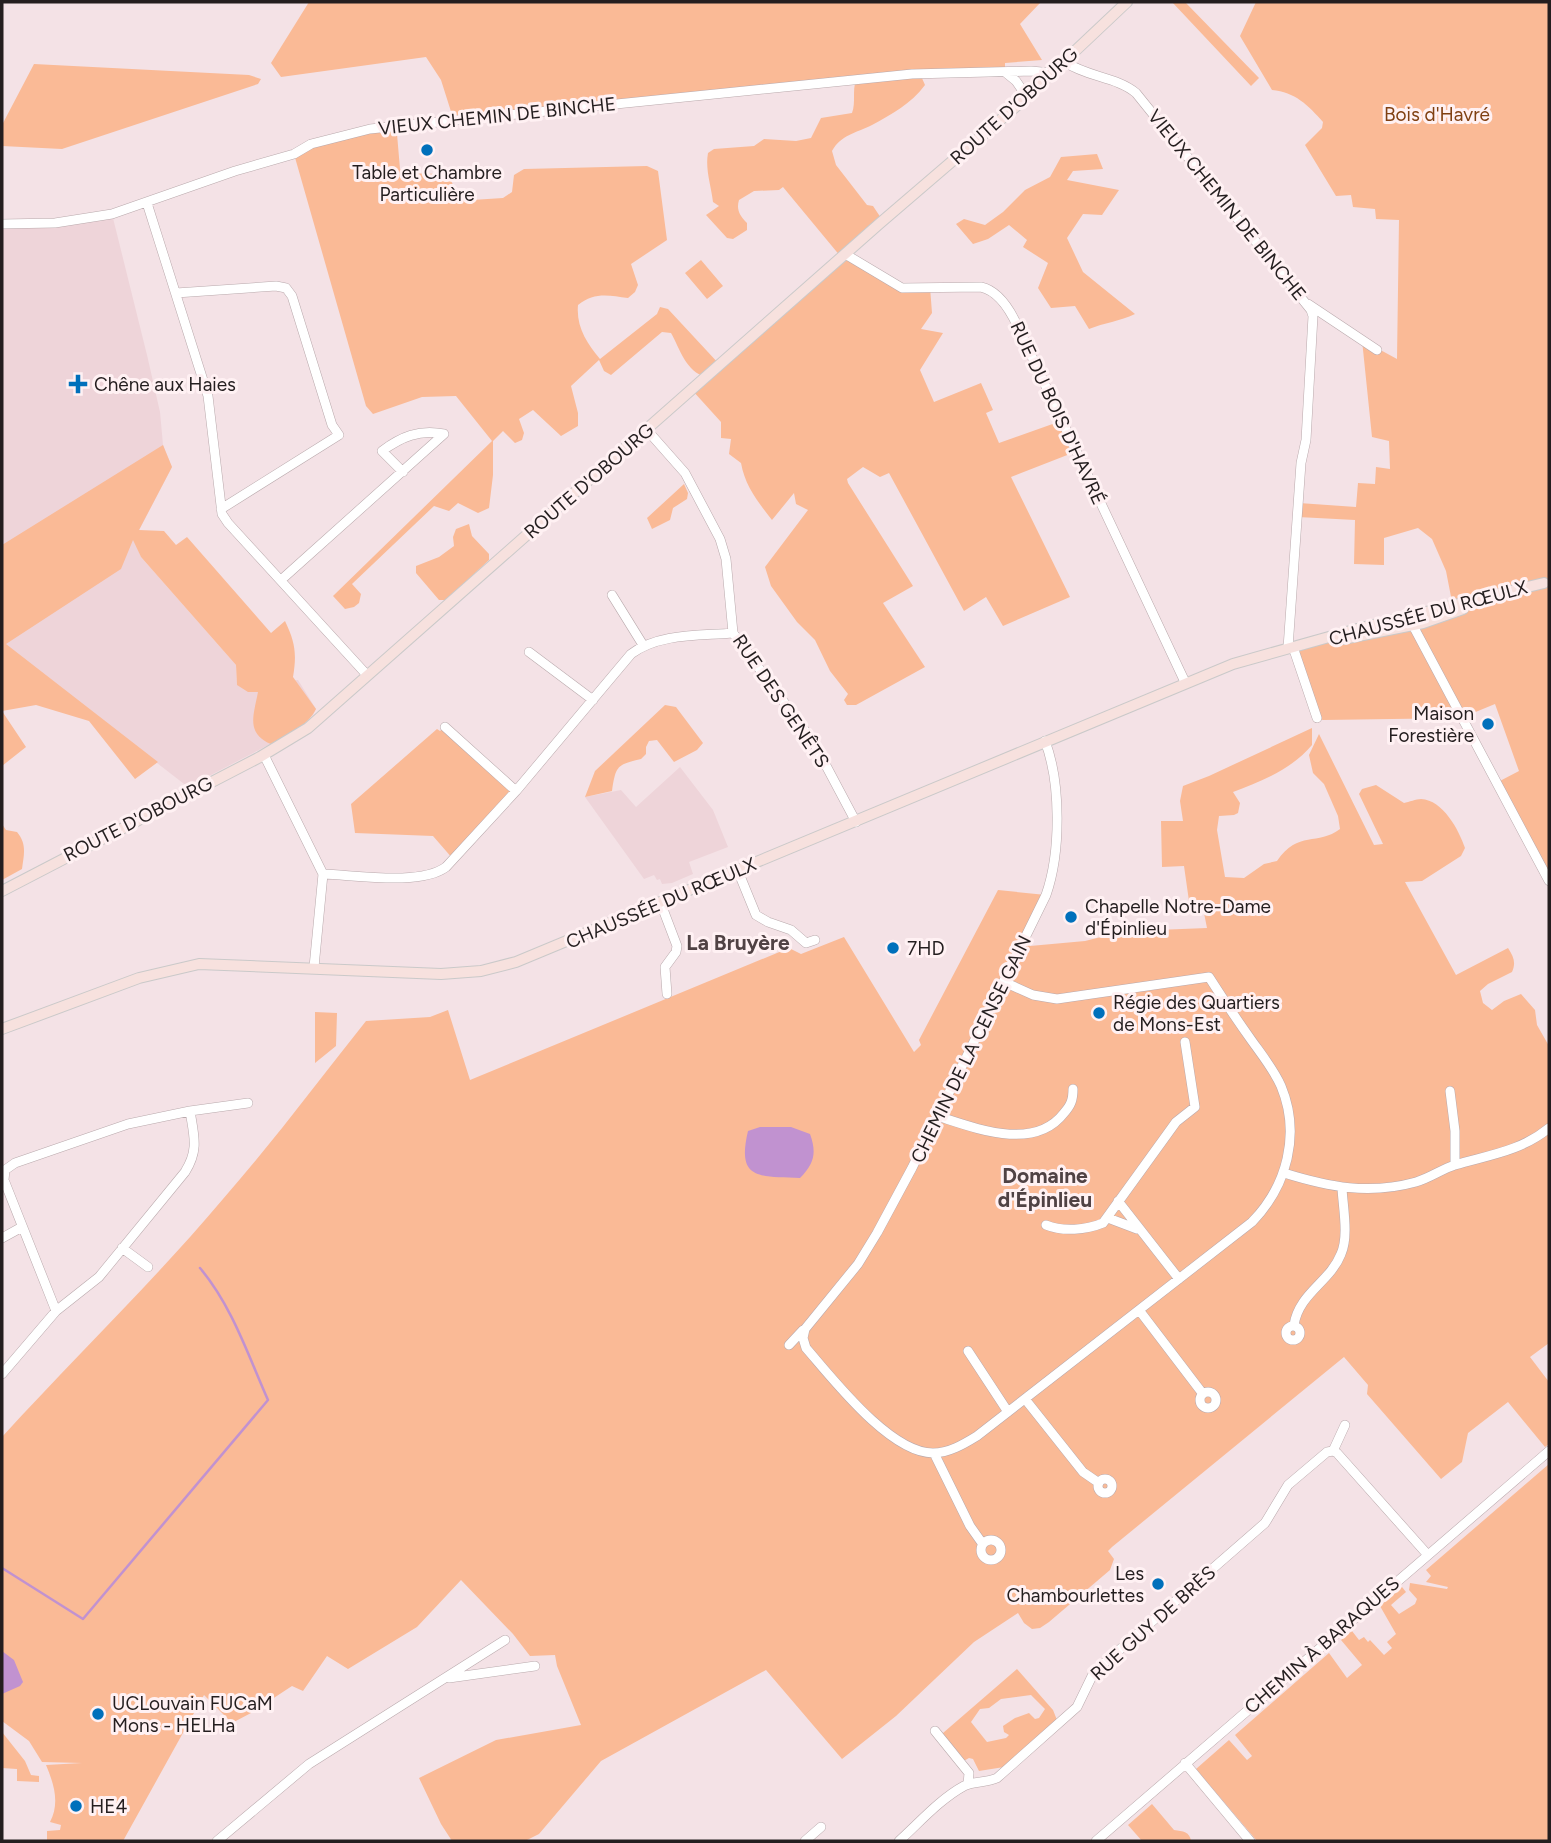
<svg xmlns="http://www.w3.org/2000/svg" width="1551" height="1843" font-family="Figtree,sans-serif">
  <style>
    .built { fill: #eed4d9 }
    .green { fill: #faba96; fill-rule: evenodd }
    .water { fill: #c192d0 }
    .lines { fill: none; stroke-linecap: round; stroke-linejoin: round }
    .stream { stroke: #c192d0; stroke-width: 2.5 }
    .minor-casing { stroke: #b9a9ac; stroke-width: 10 }
    .major-casing { stroke: #cac9c9; stroke-width: 12 }
    .minor { stroke: #fff; stroke-width: 9 }
    .major { stroke: #f7e1de; stroke-width: 10 }
    .poi-dot { fill: #0070bb; stroke: #fff1f3; stroke-width: 2.5 }
    .labels { text-anchor: middle; dominant-baseline: central; stroke-width: 6; stroke-linejoin: round; paint-order: stroke }
    .street-label { font-size: 19px; fill: #241e1f; stroke: #fff1f3 }
    .park-label { font-size: 19px; fill: #804012; stroke: #fff1f3 }
    .poi-label { font-size: 19px; fill: #241e1f; stroke: #fff1f3; text-anchor: start }
    .neighbourhood-label { font-size: 21px; font-weight: bold; fill: #504244; stroke: #fff1f3 }
  </style>
  <rect width="100%" height="100%" fill="#f4e2e6"/>
  <path class="built" d="M112,214L147,355L160,412L163,445L172,467L134,540L141,557L236,665L237,685L298,680L316,709L313,715L295,731L188,787L2,643V224Z
    M680,767L713,810L728,847L689,862L693,874L672,883L662,884L660,879L657,880L654,875L644,879L585,797L621,790L636,807Z"/>
  <path class="green" d="M309,2H1041L1020,24L1042,60L1005,63V72L921,76L925,85C911,104 892,114 872,125C856,133 841,135 832,151L836,165L867,205L873,206L881,218L846,253L902,288L930,287L932,313L921,329L943,333L920,370L934,402L981,383L993,410L986,413L999,443L1061,421L1075,452L1011,477L1070,597L1003,626L986,597L964,611L889,473L880,477L863,467L847,479L848,483L913,586L883,603L925,667L856,705H847L844,700L848,694L830,671L815,640L797,622L771,586L765,567L808,510L796,504L794,493L772,520C758,502 745,486 741,463L729,454L731,439L721,438V422L692,390L706,377C686,372 680,349 671,333L662,332L611,375L604,371L599,360L571,386L578,413V426L561,436L533,410L519,419L524,433L522,440L515,443L503,431L493,441V475L489,508L478,513L458,503L449,511L434,506L352,584L361,594L359,603L354,607L345,609L333,596L492,441L456,396L422,397L373,414L366,406L294,154L311,144L393,127L397,134L400,169C413,178 442,169 450,179C454,184 455,195 457,201L503,198L512,192L514,175L524,169L647,166L658,171L667,240L631,264L638,285L635,292L628,298C608,295 594,292 578,305C576,327 587,343 600,359L657,314L660,307L668,309L720,365L841,257L783,187L779,190L754,191L739,200C736,210 740,216 747,223V230L733,239L727,238L706,215L719,206L713,202C711,185 705,169 708,153L714,149L754,146L764,139L796,141L811,138L821,118L852,113C856,102 852,91 856,80L454,121L441,80L426,57L281,77L271,63Z
    M1172,2H1185L1259,78L1251,86Z
    M1256,2H1549V881L1496,783L1519,771L1495,704L1461,718L1323,720L1317,718L1293,647L1454,612L1446,571L1432,539L1418,528L1384,538V565L1354,564L1355,520L1298,517L1299,503L1356,507L1358,483L1375,484L1376,467L1390,469L1389,441L1372,437L1362,340L1397,359L1399,220L1376,219L1375,209L1353,207L1351,195L1336,196L1305,145L1322,128L1323,122C1308,105 1295,92 1272,90L1240,36Z
    M34,64L249,75L261,79L258,84L62,149L2,146V125Z
    M1097,154L1103,169L1073,171L1067,180L1119,190L1102,215L1083,214L1067,238L1083,272L1135,314C1120,321 1104,323 1089,329L1075,306L1051,308L1038,288L1048,263L1023,247L1027,240L1009,225L988,239L973,244L956,224L964,219L985,225L1003,212L1025,190L1050,177L1061,157Z
    M701,260L723,286L707,299L685,273Z
    M163,445L172,467L139,530L164,531L176,545L187,537L271,633L285,621C295,642 297,653 293,677L316,709C308,726 287,735 271,744C245,733 254,714 258,692H248L237,685L236,665L141,557L133,540L121,569L6,644L158,762L135,779L89,721L36,705L2,711L26,747L2,766V545Z
    M684,484L688,493L687,499L673,508L670,520L652,529L647,518Z
    M469,524L472,536L489,554V560L446,600H439L416,573V566L439,557L454,546L453,537L456,529Z
    M665,705L676,707L703,743L697,750L674,762L657,740L649,741L646,747V754L641,759C617,765 616,765 612,791L585,797L595,771Z
    M445,727L516,791L453,859L433,836L355,833L351,804L437,729L440,731Z
    M1312,728V745C1292,769 1262,781 1233,792L1240,803L1238,813L1234,815L1219,816L1217,830L1225,877L1244,878L1264,864L1277,861C1298,830 1318,846 1340,829L1338,816L1324,784L1313,773L1309,755L1319,734L1374,845L1383,844L1359,794L1362,789L1376,785L1404,803C1409,802 1416,799 1421,799C1443,800 1459,830 1465,848L1461,856L1422,881L1405,882L1456,975L1508,948C1514,957 1516,963 1512,972L1488,984L1480,991L1483,1003L1492,1010L1504,1001L1521,994L1535,1010L1537,1025L1549,1046V1343L1530,1357L1549,1382V1444L1545,1447L1508,1402L1468,1433L1462,1462L1441,1479L1367,1394L1368,1385L1344,1357L1112,1547L1108,1551L1114,1559L1110,1570L1049,1622L1040,1628L1032,1629L1024,1623L1018,1613L974,1642L896,1716L842,1759L766,1670L601,1761L539,1834L525,1841H452L441,1824L419,1778L496,1740L581,1725L557,1666L555,1655L530,1656L513,1634L461,1580L417,1627L348,1669L327,1656L303,1691L292,1686L251,1713L232,1723L204,1695L123,1841H47V1831L60,1830L61,1825L50,1822C60,1803 54,1784 46,1765L82,1763L42,1762L29,1741L2,1721V1437C75,1357 153,1282 223,1199C273,1142 319,1080 366,1021L430,1017L448,1010L470,1080L789,948L801,954L844,937L914,1052L921,1045L919,1040L998,890L1046,895L1024,942L1030,946L1085,941L1121,932L1122,935L1157,930L1207,928L1203,908H1190L1184,866L1162,867L1161,821H1183L1180,801L1183,786L1209,776Z
    M2,824L6,830L17,832C27,844 24,854 22,869L2,880Z
    M315,1012L337,1013L336,1046L315,1063Z
    M1549,1464V1841H1257L1196,1769L1229,1740L1247,1760L1252,1756L1235,1735L1329,1653L1347,1678L1362,1665L1341,1640L1352,1631L1359,1640L1364,1637L1368,1642L1370,1640L1384,1655L1392,1648L1387,1642L1396,1634L1380,1606L1402,1587L1406,1592L1391,1605L1399,1614L1415,1604L1417,1599L1409,1590L1410,1583L1447,1589L1448,1587L1426,1582L1431,1576L1426,1570Z
    M1017,1669L1053,1710L1057,1720L1004,1767L979,1771L973,1759L969,1758L962,1762L943,1737V1733ZM1031,1695L1045,1709L1039,1718L1035,1719L1029,1713L1015,1718L1003,1726L1004,1732L1009,1735L1006,1738L987,1742L971,1722L980,1709L989,1708L1001,1699Z
    M2,1732L25,1761L31,1775L39,1776V1782L17,1781V1769L2,1768Z
    M1152,1804L1174,1830C1183,1831 1190,1832 1191,1841H1142L1128,1825Z"/>
  <path class="water" d="M760,1127H791L810,1134C817,1153 814,1164 800,1178C760,1176 736,1181 748,1131Z
    M2,1651L14,1660L23,1682L20,1686L2,1694Z"/>
  <g class="lines">
    <path class="stream" d="M2,1568L83,1619L268,1400C248,1355 232,1306 200,1268"/>
    <defs>
      <path id="minor" d="M1065,62C1087,77 1117,77 1136,93L1311,310L1313,316L1306,440L1301,463L1288,648
        M1005,72L1016,81L1027,97
        M147,203L208,396L222,514L228,523L367,675
        M2,224L55,223L112,214L235,171L294,154L311,144L370,129L912,74L1031,71L1052,73
        M845,254L902,288L981,287C999,291 1010,310 1017,325L1185,682
        M176,293L276,286L286,288L292,296L332,425L339,435L221,509
        M1308,304L1377,350
        M647,430L685,473L720,539L726,559L733,633L814,743L856,822
        M281,580L444,434C419,429 401,437 382,451L403,472
        M612,595L643,645
        M1410,620L1549,881
        M1293,647L1317,718
        M529,652L593,700
        M445,727L516,791
        M264,755L323,874L314,967
        M738,871L756,915L768,922L791,930L806,943L815,940
        M323,874C356,875 420,886 446,867L516,791L631,654C659,633 700,636 733,633
        M661,904L677,946L676,952L665,967L667,994
        M1004,982L1033,995L1057,999L1209,977C1223,999 1237,1020 1252,1041C1262,1055 1274,1070 1281,1086C1301,1134 1287,1186 1252,1222L977,1436C964,1444 949,1453 933,1453C890,1453 833,1379 806,1348L803,1338L805,1329L858,1264L877,1233L912,1168L1046,895C1061,852 1061,783 1045,741
        M1450,1091L1455,1131V1165
        M937,1116C975,1128 1034,1152 1064,1113C1071,1105 1073,1100 1073,1089
        M1284,1173C1329,1187 1369,1195 1416,1182C1430,1178 1442,1169 1455,1165C1489,1155 1521,1151 1549,1128
        M1118,1201L1179,1279
        M1108,1218L1137,1229
        M1046,1225C1063,1232 1086,1230 1103,1223L1176,1122L1195,1107L1185,1042
        M2,1238L22,1227
        M122,1248L148,1267
        M1139,1310L1203,1394
        M56,1311L4,1180L5,1170L15,1163L128,1124L190,1111
        M1294,1325C1299,1293 1330,1282 1341,1254C1349,1236 1343,1208 1342,1188
        M1286 1333a7 7 0 1 1 14 0a7 7 0 1 1-14 0Z
        M789,1345L803,1330
        M968,1351L1008,1412
        M2,1374L56,1311L99,1277L185,1172C199,1150 194,1136 190,1111L248,1103
        M1200 1400a8 8 0 1 1 16 0a8 8 0 1 1-16 0Z
        M1025,1399L1083,1472L1099,1483
        M1333,1451L1345,1425
        M934,1453L970,1526L982,1543
        M1098 1486a7 7 0 1 1 14 0a7 7 0 1 1-14 0Z
        M981 1550a10 10 0 1 1 20 0a10 10 0 1 1-20 0Z
        M449,1678L535,1666
        M935,1731L969,1773L968,1784
        M1185,1763L1250,1841
        M217,1841L309,1764L505,1640
        M805,1841L821,1827
        M899,1841C919,1823 940,1799 964,1786C974,1781 986,1783 997,1778L1077,1707L1094,1672L1265,1523L1288,1485L1327,1452L1333,1451L1337,1453L1427,1554
        M1096,1841L1549,1451"/>
      <path id="major" d="M1343,639L1423,623L1463,609
        M2,891L260,757L308,728L879,224L1020,103L1127,2
        M2,1029L139,978L199,964L441,974L481,971L516,962L1233,664L1361,628L1544,583"/>
    </defs>
    <use href="#minor" class="minor-casing"/>
    <use href="#major" class="major-casing"/>
    <use href="#minor" class="minor"/>
    <use href="#major" class="major"/>
  </g>
  <g class="poi-dot">
    <circle cx="427" cy="150" r="7"/>
    <path d="M74.5 373.5h7v7h7v7h-7v7h-7v-7h-7v-7h7z"/>
    <circle cx="1488" cy="724" r="7"/>
    <circle cx="1071" cy="917" r="7"/>
    <circle cx="893" cy="948" r="7"/>
    <circle cx="1099" cy="1013" r="7"/>
    <circle cx="1158" cy="1584" r="7"/>
    <circle cx="98" cy="1714" r="7"/>
    <circle cx="76" cy="1806" r="7"/>
  </g>
  <g class="labels">
    <g class="street-label">
      <text transform="translate(1014 106) rotate(-42)">ROUTE D'OBOURG</text>
      <text transform="translate(497 116) rotate(-6)">VIEUX CHEMIN DE BINCHE</text>
      <text transform="translate(1227 205) rotate(51)">VIEUX CHEMIN DE BINCHE</text>
      <text transform="translate(1058 413) rotate(65)">RUE DU BOIS D'HAVRÉ</text>
      <text transform="translate(589 481) rotate(-41)">ROUTE D'OBOURG</text>
      <text transform="translate(1428 613) rotate(-15)">CHAUSSÉE DU RŒULX</text>
      <text transform="translate(781 701) rotate(56)">RUE DES GENÊTS</text>
      <text transform="translate(138 819) rotate(-27)">ROUTE D'OBOURG</text>
      <text transform="translate(661 903) rotate(-23)">CHAUSSÉE DU RŒULX</text>
      <text transform="translate(971 1049) rotate(-64)">CHEMIN DE LA CENSE GAIN</text>
      <text transform="translate(1153 1623) rotate(-42)">RUE GUY DE BRÈS</text>
      <text transform="translate(1322 1645) rotate(-41)">CHEMIN À BARAQUES</text>
    </g>
    <g class="park-label">
      <text x="1437" y="114">Bois d'Havré</text>
    </g>
    <g class="poi-label">
      <text x="427" y="172" text-anchor="middle">Table et Chambre<tspan x="427" dy="22">Particulière</tspan></text>
      <text x="94" y="384">Chêne aux Haies</text>
      <text x="1474" y="713" text-anchor="end">Maison<tspan x="1474" dy="22">Forestière</tspan></text>
      <text x="1085" y="906">Chapelle Notre-Dame<tspan x="1085" dy="22">d'Épinlieu</tspan></text>
      <text x="907" y="948">7HD</text>
      <text x="1113" y="1002">Régie des Quartiers<tspan x="1113" dy="22">de Mons-Est</tspan></text>
      <text x="1144" y="1573" text-anchor="end">Les<tspan x="1144" dy="22">Chambourlettes</tspan></text>
      <text x="112" y="1703">UCLouvain FUCaM<tspan x="112" dy="22">Mons - HELHa</tspan></text>
      <text x="90" y="1806">HE4</text>
    </g>
    <g class="neighbourhood-label">
      <text x="738" y="942">La Bruyère</text>
      <text x="1045" y="1175">Domaine<tspan x="1045" dy="24">d'Épinlieu</tspan></text>
    </g>
  </g>
  <rect width="1551" height="1843" fill="none" stroke="#241e1f" stroke-width="7"/>
</svg>
